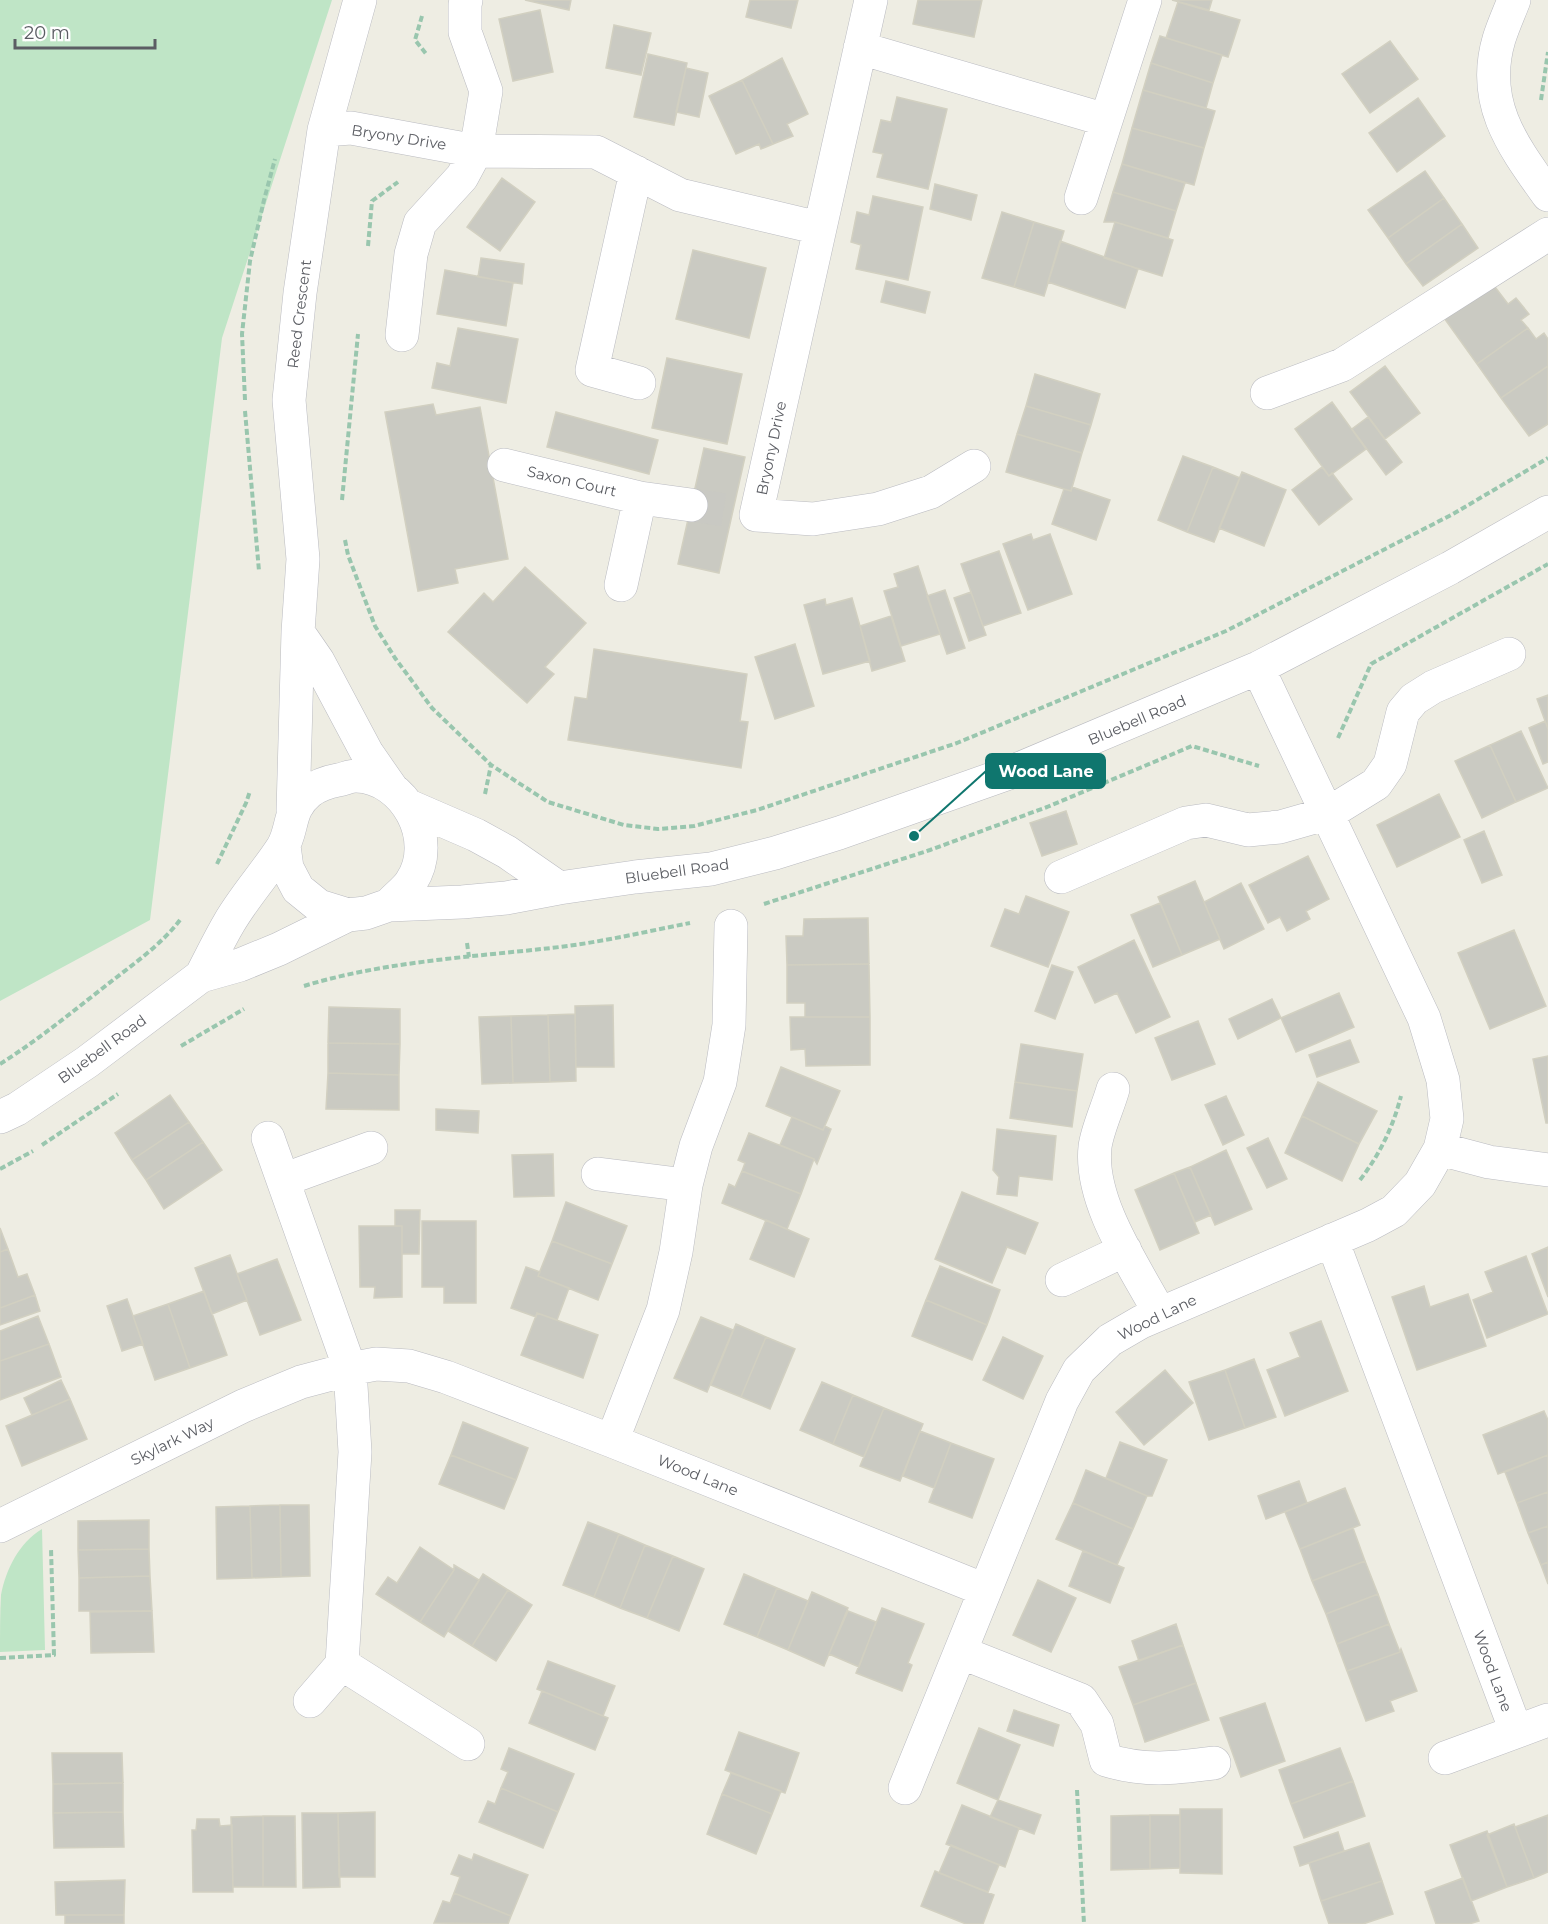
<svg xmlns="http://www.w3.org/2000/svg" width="1548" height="1924" font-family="Montserrat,sans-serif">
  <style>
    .green { fill: #bfe5c6 }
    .building { fill: #cacac2; stroke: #d2d0c1; stroke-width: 1.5 }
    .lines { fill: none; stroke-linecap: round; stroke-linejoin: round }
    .minor-tunnel { stroke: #c9c9c3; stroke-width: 33; stroke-dasharray: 33 16; stroke-linecap: butt }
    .minor-casing { stroke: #babbc1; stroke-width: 34 }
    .path { stroke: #99c6ae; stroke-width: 4; stroke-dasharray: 6 3; stroke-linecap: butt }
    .minor { stroke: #fff; stroke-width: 33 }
    .labels { text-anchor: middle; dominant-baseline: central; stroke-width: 5; stroke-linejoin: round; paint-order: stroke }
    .street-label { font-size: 15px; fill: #5b5d63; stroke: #fff }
    .leader { fill: none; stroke: #0f766e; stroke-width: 2 }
    .callout-dot { fill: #0f766e; stroke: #fff; stroke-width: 2 }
    .callout { fill: #0f766e; stroke: #0f766e; stroke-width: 2 }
    .callout-label { font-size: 16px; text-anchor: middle; font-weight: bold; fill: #fff }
  </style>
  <rect width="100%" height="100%" fill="#eeede3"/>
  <path class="green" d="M0,0H332L222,338L150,920L0,1001Z
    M42,1529L45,1650L0,1652C0,1634 0,1613 1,1595C6,1569 19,1543 42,1529Z"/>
  <path class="building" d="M525,0H571L569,10Z
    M750,0H798L791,28L746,17Z
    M918,0H982L974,37L913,24Z
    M1172,0H1212L1209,10Z
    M1178,2L1240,20L1228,57L1166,38Z
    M540,10L553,72L513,81L499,19Z
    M614,25L651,33L641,75L606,68Z
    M1160,36L1222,55L1213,83L1151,63Z
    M1390,41L1418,79L1370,113L1342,74Z
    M648,54L687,63L674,125L634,117Z
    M782,58L808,114L787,124L793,136L773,144L742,80Z
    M1151,63L1213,83L1206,108L1143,90Z
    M686,68L708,73L699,117L676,112Z
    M742,80L773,144L761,149L759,144L736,154L709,96Z
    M1143,90L1215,111L1204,148L1132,128Z
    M897,97L947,109L928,189L877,177L883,154L873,152L881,120L891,122Z
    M1418,98L1445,136L1397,172L1369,133Z
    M1132,128L1204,148L1194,185L1122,164Z
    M1122,164L1185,183L1176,211L1113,192Z
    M1425,171L1444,198L1388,238L1368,210Z
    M502,178L535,202L500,251L467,227Z
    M935,184L977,195L971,220L930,209Z
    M1113,192L1176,211L1168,238L1115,222H1104Z
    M873,196L923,207L908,280L856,269L861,245L851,242L857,212L869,215Z
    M1444,198L1462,224L1406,264L1388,238Z
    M1002,212L1034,222L1014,287L982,278Z
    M1034,222L1064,231L1044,296L1014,287Z
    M1115,222L1173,240L1162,276L1104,258Z
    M1462,224L1478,248L1423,286L1406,264Z
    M1060,241L1138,269L1125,308L1048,282Z
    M693,250L766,268L749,338L676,319Z
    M481,258L524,264L522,284L478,277Z
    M445,270L513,283L506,326L437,314Z
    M886,281L930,292L925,313L881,302Z
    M1492,283L1508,304L1516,298L1529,314L1521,320L1528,328L1477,364L1444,318Z
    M458,328L518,339L506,403L432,388L437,363L450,366Z
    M1528,328L1536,339L1544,333L1548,339V366L1501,398L1477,364Z
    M667,358L742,374L727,444L652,428Z
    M1385,366L1420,413L1385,439L1350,392Z
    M1548,366V424L1529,436L1501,398Z
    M1035,374L1100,394L1091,425L1026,406Z
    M1332,402L1366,449L1329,476L1295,429Z
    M433,404L436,415L480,407L508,559L455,569L458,583L418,591L385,412Z
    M1026,406L1091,425L1082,453L1017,434Z
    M556,412L658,440L649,474L547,447Z
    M1368,417L1402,462L1386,475L1352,429Z
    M1017,434L1082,453L1071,491L1006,472Z
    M704,448L745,457L719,573L678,564Z
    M1183,456L1213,467L1187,532L1158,520Z
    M1213,467L1240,478L1214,542L1187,532Z
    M1322,467L1329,476L1332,473L1352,499L1319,525L1292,490Z
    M1242,472L1286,490L1264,546L1219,528Z
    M1072,487L1110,500L1096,540L1052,524L1064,489L1071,491Z
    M1031,534L1033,540L1050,534L1072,594L1028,610L1003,544Z
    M999,551L1021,613L983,626L961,564Z
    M918,566L940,634L901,646L884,591L898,587L894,574Z
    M525,567L586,623L545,667L554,674L527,703L448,632L484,593L493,602Z
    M945,590L965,648L947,654L927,596Z
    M971,592L986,635L969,641L954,598Z
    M852,598L870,661L823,674L804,605L825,599L826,605Z
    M891,616L905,661L872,671L860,626Z
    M795,644L814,706L775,719L755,657Z
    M594,649L747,674L740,721L748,722L741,768L568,740L575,697L587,699Z
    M1548,695V729L1537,699Z
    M1545,721L1548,729V762L1543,764L1529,728Z
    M1521,731L1548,788L1516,802L1490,745Z
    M1490,745L1516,802L1482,818L1455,761Z
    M1439,794L1460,837L1397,867L1377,825Z
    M1066,811L1077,844L1042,856L1030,823Z
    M1484,831L1502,875L1482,883L1464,840Z
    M1308,856L1329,899L1306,911L1310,919L1287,931L1280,917L1268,923L1249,885Z
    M1195,881L1220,939L1182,955L1158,897Z
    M1241,883L1264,929L1224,949L1204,902Z
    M1026,896L1069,912L1048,967L991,946L1005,909L1019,914Z
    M1160,903L1182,955L1153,967L1131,915Z
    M868,918L869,964L787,965L786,936H803L804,919Z
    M1514,930L1546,1006L1490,1029L1458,953Z
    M1134,940L1170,1017L1136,1033L1117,993L1095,1003L1078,967Z
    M869,964L870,1017H805V1003H787V965Z
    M1052,965L1073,972L1055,1019L1035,1011Z
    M1339,993L1354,1027L1296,1052L1281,1018Z
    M1272,999L1281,1018L1238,1039L1229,1019Z
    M613,1005L614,1067H576L575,1006Z
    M329,1007L400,1009V1044L328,1043Z
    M575,1014L576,1081L550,1082L548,1015Z
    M548,1015L550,1082L513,1083L511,1016Z
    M511,1016L513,1083L482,1084L479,1017Z
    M790,1017H870V1065L806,1066L805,1049L791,1050Z
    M1198,1021L1215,1064L1172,1080L1155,1038Z
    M1350,1040L1359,1062L1317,1077L1309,1055Z
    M328,1043L400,1044L399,1075L328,1073Z
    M1021,1044L1083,1054L1077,1091L1015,1082Z
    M1548,1056V1123H1546L1533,1059Z
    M781,1067L840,1091L823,1130L766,1106Z
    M328,1073L399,1075V1110L326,1109Z
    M1015,1082L1077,1091L1072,1127L1010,1118Z
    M1318,1082L1377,1111L1359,1144L1302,1116Z
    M170,1095L189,1122L132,1160L115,1133Z
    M1226,1096L1244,1135L1223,1145L1205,1105Z
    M436,1109L479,1111L478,1133L436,1130Z
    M1302,1116L1359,1144L1342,1181L1285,1153Z
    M792,1117L823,1130L825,1126L831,1129L817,1164L814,1159L780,1145Z
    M189,1122L203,1142L146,1180L132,1160Z
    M997,1129L1056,1136L1052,1180L1019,1176L1017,1196L997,1194L999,1177L993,1170Z
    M749,1133L814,1159L801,1194L742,1171L745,1163L738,1160Z
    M1268,1138L1287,1179L1267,1188L1247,1148Z
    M203,1142L222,1170L164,1209L146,1180Z
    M1226,1150L1252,1209L1215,1225L1190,1167Z
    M553,1154L554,1196L514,1197L512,1155Z
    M1190,1167L1211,1215L1195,1222L1174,1173Z
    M742,1171L801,1194L787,1229L722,1203L729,1184L735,1187Z
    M1174,1173L1199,1233L1160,1250L1135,1190Z
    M962,1192L1038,1223L1025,1254L1007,1247L992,1283L935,1259Z
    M566,1202L627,1226L612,1264L552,1241Z
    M395,1210H420L419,1254H402V1226H395Z
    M766,1220L809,1239L794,1277L750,1259Z
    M422,1221H476V1303H444V1287H422Z
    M359,1226H402V1297L374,1298L375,1287H360Z
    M0,1228L8,1249L0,1252Z
    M552,1241L612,1264L598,1300L538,1276Z
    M1548,1247V1297L1532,1254Z
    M8,1249L18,1277L27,1274L35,1295L0,1308V1252Z
    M230,1255L247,1300L212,1314L195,1268Z
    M1526,1256L1548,1314L1487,1338L1473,1300L1493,1292L1485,1272Z
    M277,1259L301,1320L260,1335L237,1274Z
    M940,1266L1000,1290L987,1325L926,1300Z
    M526,1267L540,1272L538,1276L569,1288L557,1320L537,1313L536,1317L511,1308Z
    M1424,1286L1430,1307L1468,1294L1486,1346L1417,1370L1392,1297Z
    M204,1291L227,1355L190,1368L168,1304Z
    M35,1295L40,1311L0,1325V1308Z
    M127,1299L143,1344L122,1351L107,1306Z
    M926,1300L987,1325L972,1360L912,1336Z
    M168,1304L190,1368L155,1380L133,1316Z
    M537,1313L598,1335L583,1378L521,1355Z
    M38,1316L49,1344L0,1361V1331Z
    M701,1317L733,1330L707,1392L674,1378Z
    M1321,1321L1348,1391L1285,1416L1267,1370L1300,1357L1290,1333Z
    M736,1324L766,1337L741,1397L711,1385Z
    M766,1337L795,1349L770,1409L741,1397Z
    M1003,1337L1043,1356L1023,1399L983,1380Z
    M49,1344L61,1377L0,1400V1361Z
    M1254,1359L1276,1417L1245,1428L1225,1370Z
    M1165,1370L1193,1403L1144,1445L1116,1412Z
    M1225,1370L1245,1428L1209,1440L1189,1382Z
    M61,1380L70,1399L32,1415L24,1398Z
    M822,1382L853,1395L833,1444L800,1430Z
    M853,1395L884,1408L864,1457L833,1444Z
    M70,1399L87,1439L22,1466L6,1426Z
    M884,1408L923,1424L900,1481L860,1466Z
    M1544,1411L1548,1420V1455L1498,1474L1483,1435Z
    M463,1422L528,1448L516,1480L451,1455Z
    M920,1431L951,1443L934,1488L903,1476Z
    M1120,1442L1167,1460L1152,1496H1147L1106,1478Z
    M951,1443L994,1459L972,1518L929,1502Z
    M451,1455L516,1480L504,1509L439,1484Z
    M1548,1455V1492L1517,1503L1505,1472Z
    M1086,1470L1147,1496L1133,1529L1073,1503Z
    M1299,1481L1307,1503L1266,1519L1258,1496Z
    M1345,1488L1360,1525L1300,1549L1285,1512Z
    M1548,1492V1526L1528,1533L1517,1503Z
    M1073,1503L1133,1529L1117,1565L1056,1539Z
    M280,1505L281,1577L252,1578L250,1506Z
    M280,1505H309L310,1576L281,1577Z
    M250,1506L252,1578L217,1579L216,1507Z
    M149,1520V1549L78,1550V1521Z
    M588,1522L619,1534L594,1597L563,1585Z
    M1548,1526V1562L1541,1565L1528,1533Z
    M1353,1528L1365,1561L1312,1581L1300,1549Z
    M619,1534L645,1545L620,1608L594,1597Z
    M645,1545L673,1556L647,1618L620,1608Z
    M420,1547L454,1570L420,1622L376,1594L388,1577L397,1583Z
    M149,1549L150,1576L79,1578L78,1550Z
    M1083,1551L1124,1568L1110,1603L1069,1586Z
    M673,1556L704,1569L679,1631L647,1618Z
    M1365,1561L1378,1594L1326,1614L1312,1581Z
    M1548,1562V1584L1541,1565Z
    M454,1565L479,1580L444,1637L420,1622L454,1570Z
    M483,1574L508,1590L472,1646L448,1631Z
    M744,1574L777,1588L757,1637L724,1624Z
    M150,1576L152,1611H79V1578Z
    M1038,1580L1076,1598L1051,1652L1013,1635Z
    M777,1588L808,1601L788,1650L757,1637Z
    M508,1590L532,1605L496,1661L472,1646Z
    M812,1592L848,1608L824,1666L788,1650Z
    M1378,1594L1389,1624L1337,1644L1326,1614Z
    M882,1608L924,1624L908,1663L912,1665L902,1691L856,1673Z
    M152,1611L154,1652L91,1653L90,1612Z
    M848,1611L876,1622L859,1667L829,1654Z
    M1176,1624L1183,1645L1139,1661L1132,1641Z
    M1389,1624L1400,1652L1347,1671L1337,1644Z
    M1183,1645L1196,1683L1133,1705L1119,1667Z
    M1401,1649L1417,1691L1390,1701L1394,1711L1366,1721L1347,1671L1400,1652Z
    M548,1661L615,1686L603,1716L537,1689Z
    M1196,1683L1209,1720L1145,1742L1133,1705Z
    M542,1691L608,1718L595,1750L529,1723Z
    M1265,1703L1285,1761L1241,1777L1220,1718Z
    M1014,1710L1059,1725L1053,1746L1007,1731Z
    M979,1728L1020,1745L998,1800L957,1783Z
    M739,1732L799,1753L785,1793L725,1770Z
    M509,1748L574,1774L558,1812L501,1788L508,1772L501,1769Z
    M1340,1748L1353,1781L1291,1804L1279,1770Z
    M52,1753H122L123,1783L53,1784Z
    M731,1773L781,1791L772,1814L722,1794Z
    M1353,1781L1365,1816L1304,1838L1291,1804Z
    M123,1783V1812L53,1813V1784Z
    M501,1788L558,1812L543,1848L479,1822L488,1801L495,1804Z
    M722,1794L772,1814L756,1854L707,1834Z
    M998,1800L1041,1815L1034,1834L990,1817Z
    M962,1805L1019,1828L1005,1867L946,1844Z
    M1180,1809H1222V1874L1180,1873Z
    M123,1812L124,1847L54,1848L53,1813Z
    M375,1812V1877H339L338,1813Z
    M302,1813H338L340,1887L303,1888Z
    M1150,1815H1180V1868L1150,1869Z
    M1150,1815V1869L1111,1870V1816Z
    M1548,1815V1872L1534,1878L1515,1827Z
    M263,1816V1887H233L231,1817Z
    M263,1816H295L296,1887H263Z
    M197,1819H219L220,1826L232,1825L233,1892H193L192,1830H196Z
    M1514,1824L1534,1878L1507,1887L1487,1835Z
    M1487,1831L1507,1887L1471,1901L1450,1845Z
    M1338,1832L1344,1851L1300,1866L1294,1847Z
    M1369,1843L1382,1881L1321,1901L1309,1863Z
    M951,1845L999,1865L988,1892L939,1873Z
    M474,1854L528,1875L511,1916L454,1893L460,1877L451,1874L459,1855L472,1860Z
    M935,1871L994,1895L983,1924H966L921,1906Z
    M1463,1878L1479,1921L1469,1924H1436L1425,1892Z
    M125,1880L124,1915H56L55,1882Z
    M1382,1881L1393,1914L1363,1924H1329L1321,1901Z
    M454,1893L511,1916L508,1924L434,1923L443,1901L450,1903Z
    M65,1915H124V1924H65Z"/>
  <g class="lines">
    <path class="minor-tunnel" d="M691,505L732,511"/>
    <defs>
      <path id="minor" d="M871,0L756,515L813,519L878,509L931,492L974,466
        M1514,0C1509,13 1503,26 1499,39C1480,103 1513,146 1548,195
        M860,48L1106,120
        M324,130L351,128L476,151L596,152L680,195L819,228
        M636,172L592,370L639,383
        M1081,198L1145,0
        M402,335L411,254L420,223L462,177L476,151L486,91L465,32V5L466,0
        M1267,393L1342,365L1548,234
        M504,465L640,498L691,505
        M621,585L640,498
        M298,632L318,661L367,753L392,789
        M409,806L476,835L507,852L559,888
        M293,811L298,632L303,559L289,400L300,293L324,130L360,0
        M284,846L287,868L298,889L319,906L348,915L366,913L389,905L462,902L506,898L559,888L635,877L711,869L775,853L839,833L1009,773L1258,668L1450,568L1548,512
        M1061,877L1186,823L1206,820L1248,830L1280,827L1329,813L1376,784L1390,764L1403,712L1414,699L1433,687L1509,654
        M201,976C210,959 219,940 229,923C244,897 265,874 282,848C294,829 287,810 309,792C318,785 327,782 338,780C344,779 350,776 356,776C405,777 439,840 411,882C406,890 396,897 389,905
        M1113,1089C1108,1107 1097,1130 1095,1147C1089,1202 1135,1267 1160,1314
        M0,1117L17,1109L87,1062L201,976L240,965L279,949L348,915
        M268,1138L350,1369L355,1452L342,1664L310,1701
        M1440,1149L1489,1162L1548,1170
        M598,1174L686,1185
        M283,1180L371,1148
        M1332,1240L1516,1731
        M1062,1280L1125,1250
        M612,1441L663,1310L676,1252L686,1185L696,1146L720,1082L729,1025L731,926
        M0,1526L243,1406L301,1382L350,1369L376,1364L409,1366L446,1377L612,1441L985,1590
        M960,1652L1081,1700L1097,1724L1106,1760C1145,1772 1175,1768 1214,1763
        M342,1664L468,1744
        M1445,1758L1548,1720
        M905,1788L1062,1401L1079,1370L1110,1340L1141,1322L1368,1225L1394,1211L1420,1184L1440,1149L1447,1119L1443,1080L1424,1018L1258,668"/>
    </defs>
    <use href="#minor" class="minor-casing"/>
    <path class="path" d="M422,16L415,40L427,55
      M1541,100L1548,52
      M368,246L372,201L398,182
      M245,400L242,334L250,261L264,200L275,159
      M245,411L259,571
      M342,500L358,334
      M345,540L348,555L375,626L395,658L432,708L491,765L548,802L624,825L658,829L694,826L757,810L957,743L1226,631L1453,514L1548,458
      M1338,738L1371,664L1548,564
      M485,794L491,765
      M217,864L246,803L250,791
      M764,904L930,850L1047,807L1192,746L1259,766
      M467,943L469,957
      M304,986C382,962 470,957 551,948C598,943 644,932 690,923
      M181,1046L244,1009
      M0,1064C38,1040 72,1012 108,984C132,965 161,945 180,920
      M42,1145L118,1094
      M0,1169L33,1151
      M1360,1180C1380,1154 1393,1127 1401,1096
      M0,1658L54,1655L51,1548
      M1077,1790L1084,1924"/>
    <use href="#minor" class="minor"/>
  </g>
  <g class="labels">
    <g class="street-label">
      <text transform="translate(399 137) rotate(9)">Bryony Drive</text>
      <text transform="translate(299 314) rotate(-83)">Reed Crescent</text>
      <text transform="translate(771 448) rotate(-78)">Bryony Drive</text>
      <text transform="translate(572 481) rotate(13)">Saxon Court</text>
      <text transform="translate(1137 720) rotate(-23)">Bluebell Road</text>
      <text transform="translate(677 871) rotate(-8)">Bluebell Road</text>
      <text transform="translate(102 1049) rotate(-36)">Bluebell Road</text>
      <text transform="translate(1157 1317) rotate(-26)">Wood Lane</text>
      <text transform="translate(172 1441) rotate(-26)">Skylark Way</text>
      <text transform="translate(698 1475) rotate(22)">Wood Lane</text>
      <text transform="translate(1493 1671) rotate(70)">Wood Lane</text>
    </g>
  </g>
  <path class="leader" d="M914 836L986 771"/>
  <circle class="callout-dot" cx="914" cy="836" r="6"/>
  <rect class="callout" x="986" y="754" width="119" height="34" rx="6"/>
  <g class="callout-label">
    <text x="1046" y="777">Wood Lane</text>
  </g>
  <path d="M15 39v9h140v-9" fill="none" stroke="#5b5d63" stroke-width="3"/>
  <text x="24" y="39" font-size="18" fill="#5b5d63" stroke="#ffffff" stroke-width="4.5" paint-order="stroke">20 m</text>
</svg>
